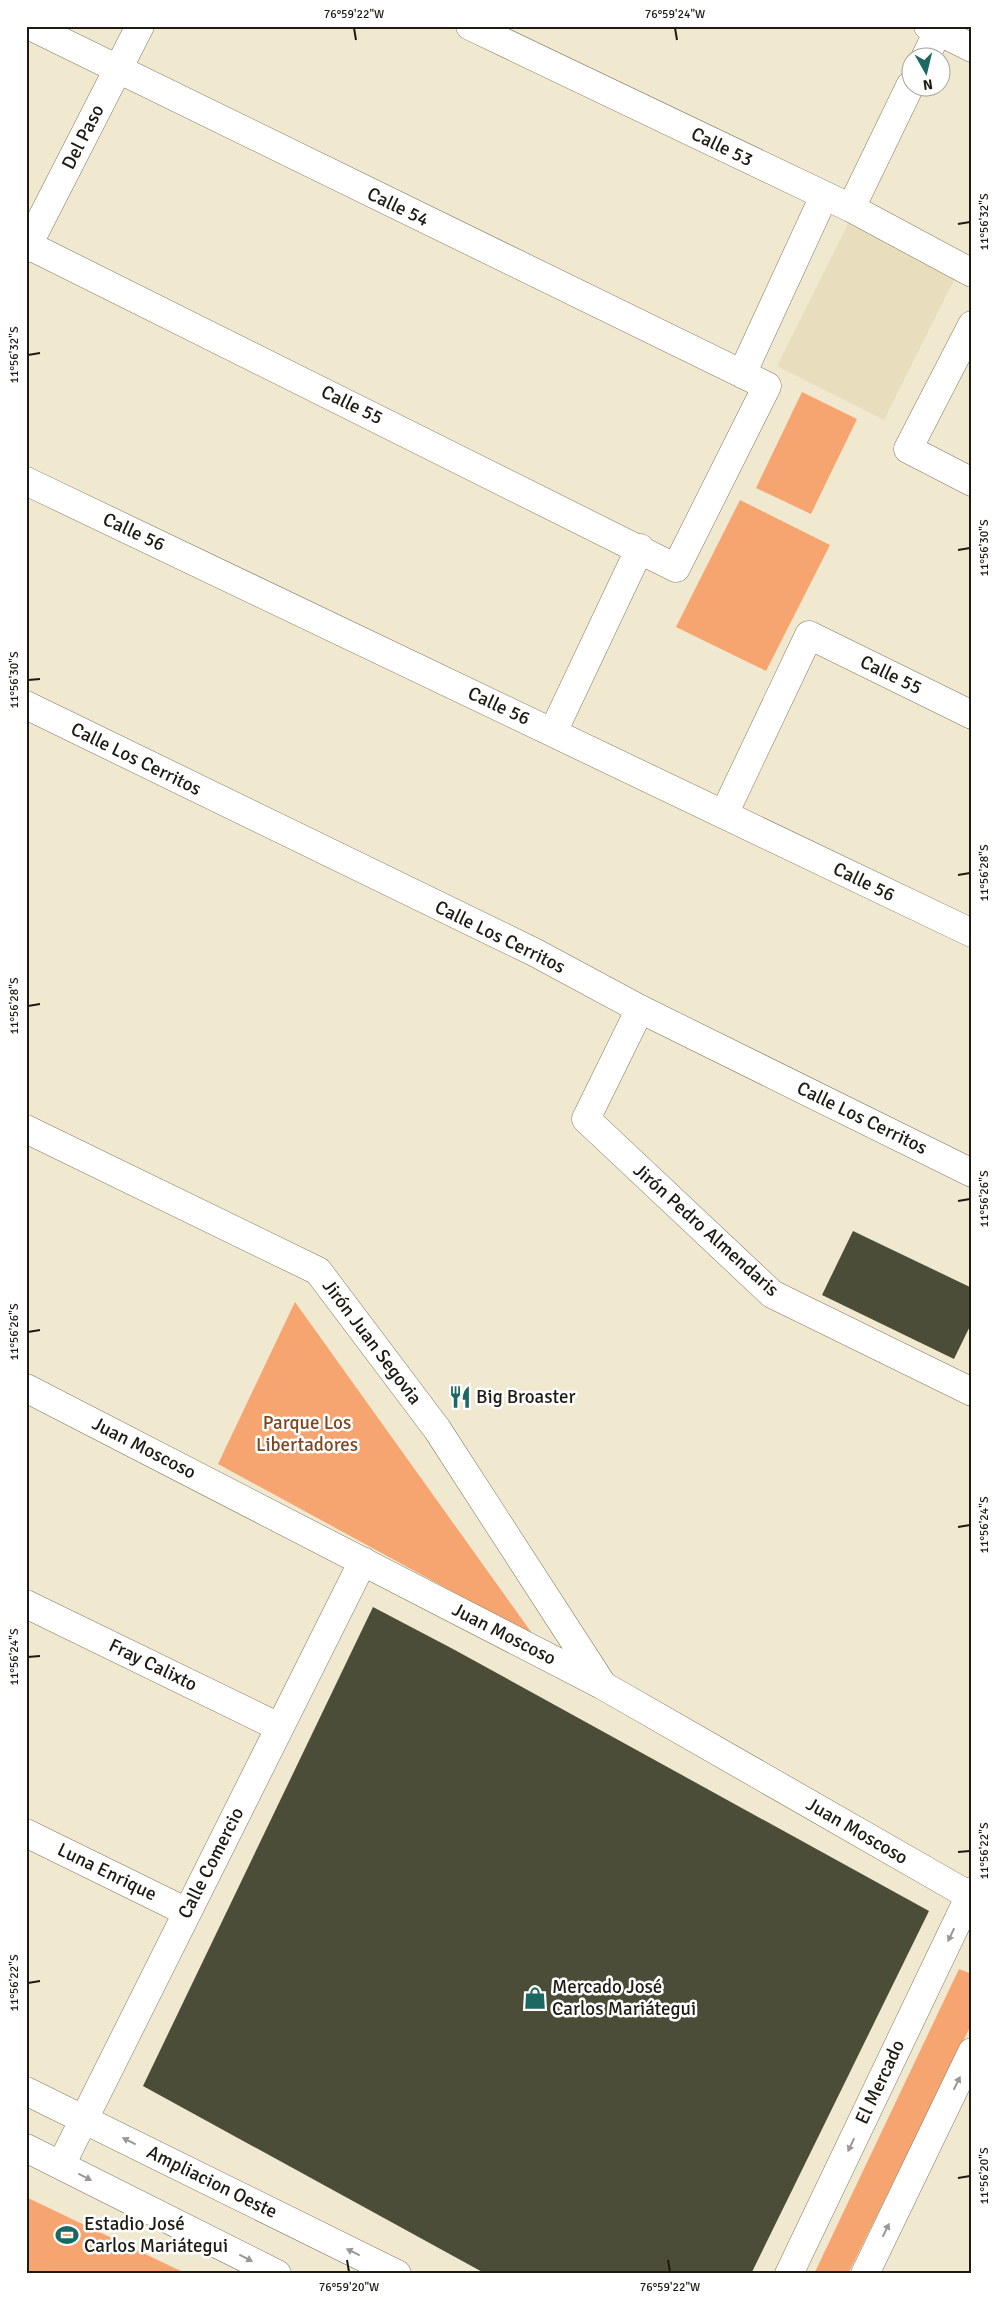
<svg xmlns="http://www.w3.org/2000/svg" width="998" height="2300" font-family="Signika,sans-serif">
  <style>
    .built { fill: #e8debd }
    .green { fill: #f6a571 }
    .building { fill: #4c4d38 }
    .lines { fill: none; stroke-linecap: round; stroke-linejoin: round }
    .minor-casing { stroke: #807962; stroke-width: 29 }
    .secondary-casing { stroke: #807962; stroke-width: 29 }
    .minor { stroke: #fff; stroke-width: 28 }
    .secondary { stroke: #fff; stroke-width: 28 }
    .oneway { fill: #999894 }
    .ticks { fill: none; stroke: #1d1a11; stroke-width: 2 }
    .labels { text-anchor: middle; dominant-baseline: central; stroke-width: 5; stroke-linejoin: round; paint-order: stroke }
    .street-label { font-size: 19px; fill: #1d1a11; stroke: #fff }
    .poi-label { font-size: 19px; fill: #1d1a11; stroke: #fff; text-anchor: start }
    .park-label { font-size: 19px; fill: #7e4720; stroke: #fff }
    .neatline { fill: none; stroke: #1d1a11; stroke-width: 2 }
    .ticks-label { font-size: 12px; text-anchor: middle; fill: #1d1a11 }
  </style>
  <rect width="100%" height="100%" fill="#f1e9cf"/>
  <path class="built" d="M850,220L957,274L884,420L777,366Z"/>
  <path class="green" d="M802,392L857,419L811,514L756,488Z
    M740,500L830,545L766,671L676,627Z
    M295,1302L534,1636L218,1464Z
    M959,1969L972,1974V2023L848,2274H814Z
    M26,2197L187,2274H26Z"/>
  <path class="building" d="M853,1231L972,1288V1322L954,1359L822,1295Z
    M373,1607L453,1649L929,1911L751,2274H486L143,2086Z"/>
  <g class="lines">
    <defs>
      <path id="minor" d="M470,26L851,208L972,273
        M928,26L972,48
        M925,58L938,31
        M851,208L910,86
        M26,244L676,568L767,386L30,26
        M26,249L140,26
        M972,325L908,449L972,482
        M742,374L824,196
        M26,481L972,933
        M26,705L534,952L640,1009L972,1173
        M553,732L640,548
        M724,814L809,635L972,715
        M640,1009L586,1119L772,1294L972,1392
        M26,1129L318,1271L437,1429L602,1684
        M26,1388L602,1685L972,1897
        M26,1604L279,1727
        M26,1833L187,1912
        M61,2165L363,1561"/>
      <path id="secondary" d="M26,2091L397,2274
        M26,2148L277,2274
        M789,2274L972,1891
        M865,2274L972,2052"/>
    </defs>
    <use href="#minor" class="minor-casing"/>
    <use href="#secondary" class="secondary-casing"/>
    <use href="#minor" class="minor"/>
    <use href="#secondary" class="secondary"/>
  </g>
  <defs><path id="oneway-solid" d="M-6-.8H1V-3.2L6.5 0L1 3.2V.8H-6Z" transform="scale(1.25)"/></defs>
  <g class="oneway">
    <use href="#oneway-solid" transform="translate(951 1935) rotate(115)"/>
    <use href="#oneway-solid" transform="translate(957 2083) rotate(-64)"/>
    <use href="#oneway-solid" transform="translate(129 2141) rotate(-154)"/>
    <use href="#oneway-solid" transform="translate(851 2145) rotate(115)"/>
    <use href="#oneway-solid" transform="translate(85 2177) rotate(27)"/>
    <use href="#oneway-solid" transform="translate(886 2230) rotate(-64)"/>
    <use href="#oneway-solid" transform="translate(353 2252) rotate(-154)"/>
    <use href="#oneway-solid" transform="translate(246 2258) rotate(27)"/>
  </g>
  <path class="ticks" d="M354,28L356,40M675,28L677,40M958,224L970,222M28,355L40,353M958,550L970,548M28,680L40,679M958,875L970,873M28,1006L40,1004M958,1201L970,1199M28,1332L40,1330M958,1527L970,1525M28,1657L40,1656M958,1852L970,1851M28,1983L40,1981M958,2178L970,2176M347,2260L349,2272M668,2260L670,2272"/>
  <defs>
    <symbol id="restaurant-bare" viewBox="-9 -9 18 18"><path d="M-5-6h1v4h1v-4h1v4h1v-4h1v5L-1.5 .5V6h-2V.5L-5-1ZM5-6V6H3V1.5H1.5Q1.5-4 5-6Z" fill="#1c6862" stroke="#fff" stroke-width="2.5" paint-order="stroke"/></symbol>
    <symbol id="shop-bare" viewBox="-9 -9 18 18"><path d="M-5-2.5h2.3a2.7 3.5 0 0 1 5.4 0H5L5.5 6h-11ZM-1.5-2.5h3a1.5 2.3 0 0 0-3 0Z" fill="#1c6862" stroke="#fff" stroke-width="2.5" paint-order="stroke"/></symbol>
    <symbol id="stadium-bare" viewBox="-9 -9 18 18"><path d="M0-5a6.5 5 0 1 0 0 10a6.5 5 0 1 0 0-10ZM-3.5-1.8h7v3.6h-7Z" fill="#1c6862" stroke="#fff" stroke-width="2.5" paint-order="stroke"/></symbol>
  </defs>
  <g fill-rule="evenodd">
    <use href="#restaurant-bare" x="444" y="1381" width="32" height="32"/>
    <use href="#shop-bare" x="519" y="1982" width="32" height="32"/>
    <use href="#stadium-bare" x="51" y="2219" width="32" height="32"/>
  </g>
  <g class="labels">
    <g class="street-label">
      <text transform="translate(83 137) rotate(-63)">Del Paso</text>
      <text transform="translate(722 147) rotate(26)">Calle 53</text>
      <text transform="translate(398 207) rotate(26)">Calle 54</text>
      <text transform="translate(352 405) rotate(26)">Calle 55</text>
      <text transform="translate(134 532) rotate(25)">Calle 56</text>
      <text transform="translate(891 675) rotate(26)">Calle 55</text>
      <text transform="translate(499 706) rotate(25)">Calle 56</text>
      <text transform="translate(136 759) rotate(26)">Calle Los Cerritos</text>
      <text transform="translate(864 882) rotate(26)">Calle 56</text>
      <text transform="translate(500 937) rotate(26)">Calle Los Cerritos</text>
      <text transform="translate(862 1118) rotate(26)">Calle Los Cerritos</text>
      <text transform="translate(706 1230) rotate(42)">Jirón Pedro Almendaris</text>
      <text transform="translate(372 1342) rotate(53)">Jirón Juan Segovia</text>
      <text transform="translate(144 1448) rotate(27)">Juan Moscoso</text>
      <text transform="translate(504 1634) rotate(27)">Juan Moscoso</text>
      <text transform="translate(153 1665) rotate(26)">Fray Calixto</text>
      <text transform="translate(857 1831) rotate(30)">Juan Moscoso</text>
      <text transform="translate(211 1863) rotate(-63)">Calle Comercio</text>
      <text transform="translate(107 1872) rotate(26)">Luna Enrique</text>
      <text transform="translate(880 2082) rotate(-65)">El Mercado</text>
      <text transform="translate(212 2182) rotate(26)">Ampliacion Oeste</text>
    </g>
    <g class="poi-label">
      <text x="476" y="1397">Big Broaster</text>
      <text x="552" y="1987">Mercado José<tspan x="552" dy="22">Carlos Mariátegui</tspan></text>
      <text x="84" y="2224">Estadio José<tspan x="84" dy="22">Carlos Mariátegui</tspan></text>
    </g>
    <g class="park-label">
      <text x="307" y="1423">Parque Los<tspan x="307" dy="22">Libertadores</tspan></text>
    </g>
  </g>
  <rect width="998" height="2300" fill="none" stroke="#ffffff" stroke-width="55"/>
  <g transform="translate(926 72) rotate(172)"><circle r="24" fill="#ffffff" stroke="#a5a3a0"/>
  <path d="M0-4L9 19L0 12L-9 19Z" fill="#1c6862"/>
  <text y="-8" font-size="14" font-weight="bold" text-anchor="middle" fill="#1d1a11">N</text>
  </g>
  <rect x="28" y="28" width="942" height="2244" class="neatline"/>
  <g class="ticks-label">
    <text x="354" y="18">76°59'22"W</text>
    <text x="675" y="18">76°59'24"W</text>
    <text transform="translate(984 222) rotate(-90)" y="4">11°56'32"S</text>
    <text transform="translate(14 355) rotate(-90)" y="4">11°56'32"S</text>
    <text transform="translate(984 548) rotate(-90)" y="4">11°56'30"S</text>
    <text transform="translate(14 680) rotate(-90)" y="4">11°56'30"S</text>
    <text transform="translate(984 873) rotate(-90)" y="4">11°56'28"S</text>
    <text transform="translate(14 1006) rotate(-90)" y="4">11°56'28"S</text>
    <text transform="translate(984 1199) rotate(-90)" y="4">11°56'26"S</text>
    <text transform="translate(14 1332) rotate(-90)" y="4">11°56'26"S</text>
    <text transform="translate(984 1525) rotate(-90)" y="4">11°56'24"S</text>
    <text transform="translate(14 1657) rotate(-90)" y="4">11°56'24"S</text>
    <text transform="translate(984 1851) rotate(-90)" y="4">11°56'22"S</text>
    <text transform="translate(14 1983) rotate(-90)" y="4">11°56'22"S</text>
    <text transform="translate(984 2176) rotate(-90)" y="4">11°56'20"S</text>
    <text x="349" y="2291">76°59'20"W</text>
    <text x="670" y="2291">76°59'22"W</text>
  </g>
</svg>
